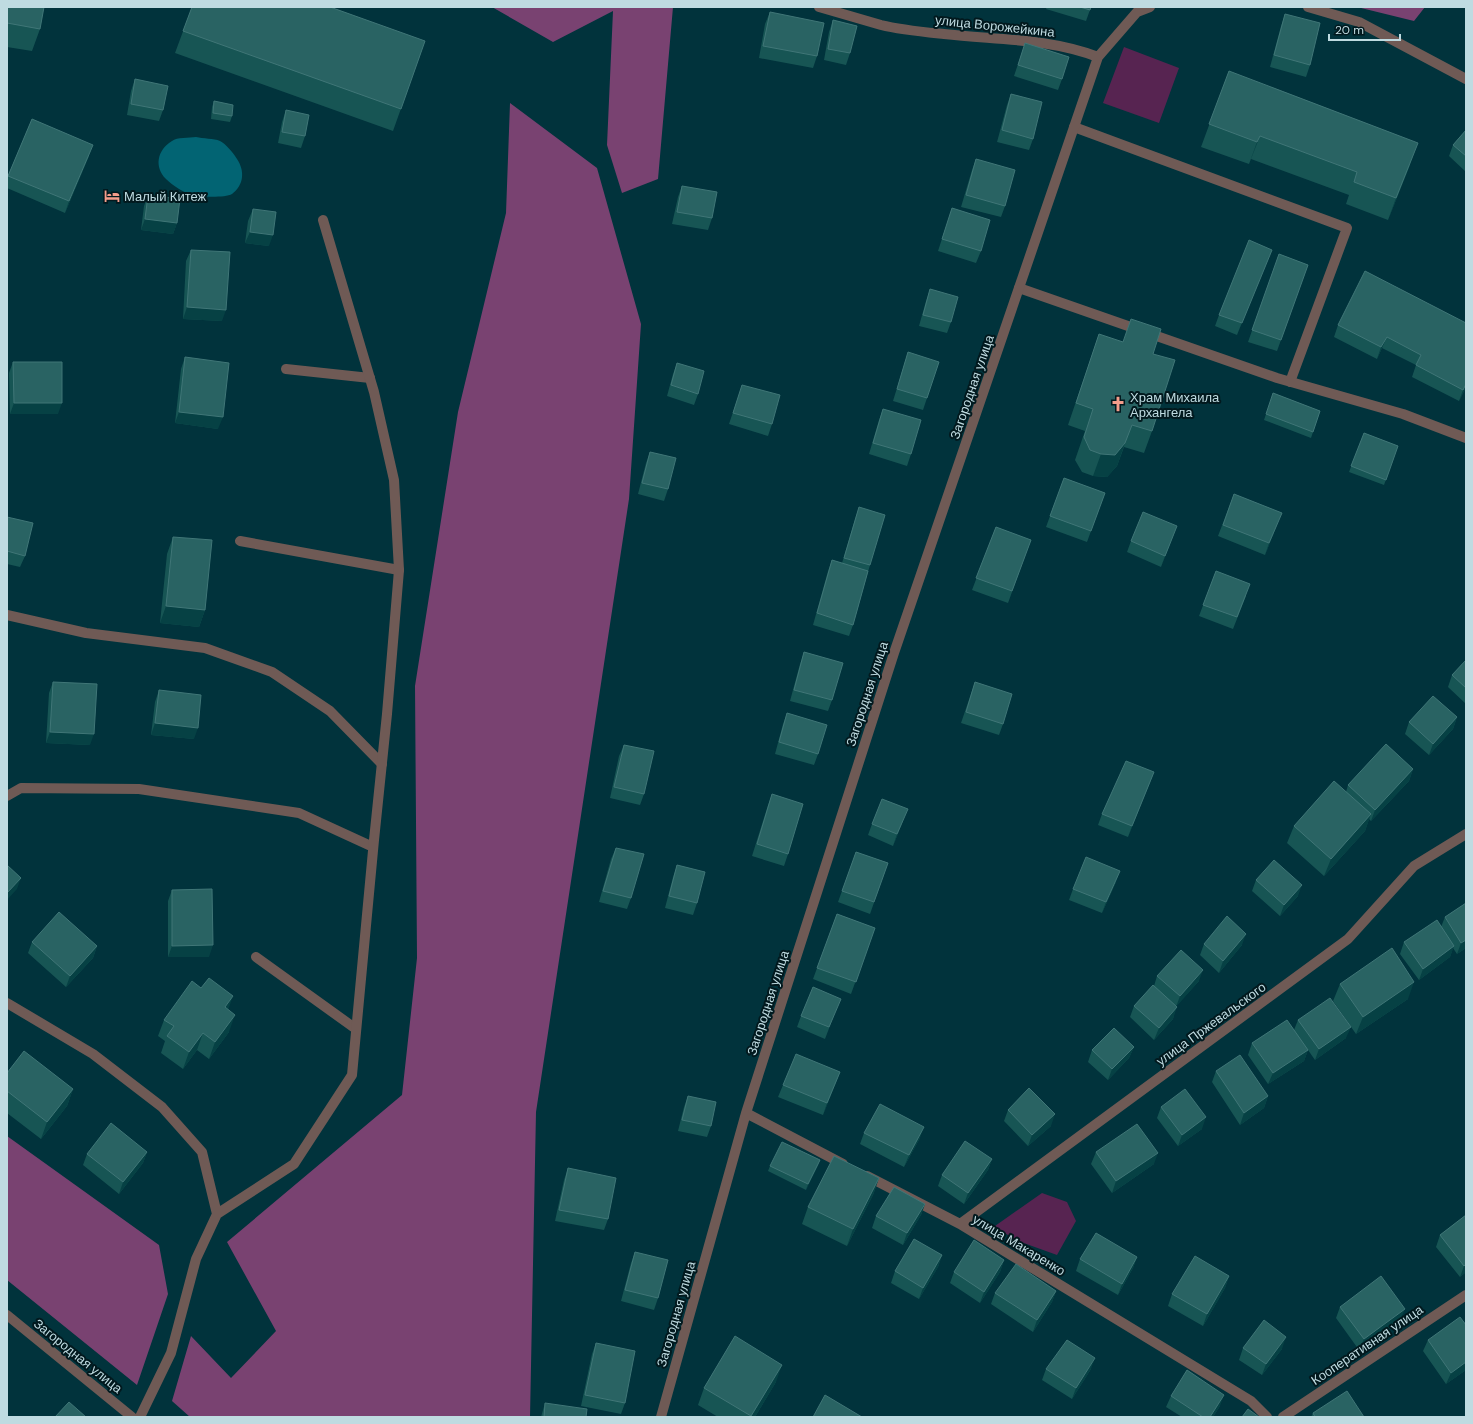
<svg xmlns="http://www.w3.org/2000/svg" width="1473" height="1424" font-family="'DM Sans',sans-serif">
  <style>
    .green { fill: #572451 }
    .forest { fill: #794271 }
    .water { fill: #026473 }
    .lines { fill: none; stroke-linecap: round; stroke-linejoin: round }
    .service { stroke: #6f5a55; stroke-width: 10 }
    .minor { stroke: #6f5a55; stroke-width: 10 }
    .tertiary { stroke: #6f5a55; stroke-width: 10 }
    .wall { fill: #175554 }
    .shaded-wall { fill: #064144 }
    .building { fill: #296363; stroke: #407677 }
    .labels { text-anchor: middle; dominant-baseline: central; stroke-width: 4; stroke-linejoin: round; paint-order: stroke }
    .street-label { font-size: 13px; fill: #bfdbe1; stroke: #02191e }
    .poi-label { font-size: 13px; fill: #bfdbe1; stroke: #02191e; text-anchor: start }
  </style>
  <rect width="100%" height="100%" fill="#01333c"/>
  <path class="green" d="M1124,47L1179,68L1159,123L1103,103Z
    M1042,1193L1067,1202L1076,1221L1057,1255L1015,1240L995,1226Z"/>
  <path class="forest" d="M492,7H673L658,179L622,193L607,145L613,11L553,42Z
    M1357,7H1425L1414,21Z
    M510,103L597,168L641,324L629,499L536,1112L530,1417H190L172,1401L191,1336L231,1378L276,1331L227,1242L402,1095L417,958L415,686L458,412L506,213Z
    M7,1136L159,1245L168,1294L137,1385L7,1280Z"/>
  <path class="water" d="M196,137C203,139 214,138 220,141C225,143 235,155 237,159C245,171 244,185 232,194C225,198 200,197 192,195C183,192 173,186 166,179C154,167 157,150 172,141C177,137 189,138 196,137Z"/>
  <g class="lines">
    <path class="service" d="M1074,127L1347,228L1290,382
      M1019,288L1277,378L1403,414L1466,438
      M286,369L370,378
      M240,541L399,570
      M7,615L86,633L205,648L272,672L330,711L382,764
      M7,796L21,788L139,789L299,813L373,847
      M256,957L356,1029"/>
    <path class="minor" d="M819,7C840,13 860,19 881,25C901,30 924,32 944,34C996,40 1049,38 1098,57
      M1308,7L1359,22L1466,79
      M7,1003L93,1054L162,1107L202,1152L217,1214
      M746,1113L843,1164
      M867,1176L960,1224L1251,1401L1267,1417
      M960,1224L1348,939L1414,866L1466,834
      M140,1417L171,1353L196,1259L217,1214L294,1164L352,1075L374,840L387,714L399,570L394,480L374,392L323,220
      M661,1417L746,1113L894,653L1098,57L1137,12L1150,7
      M1283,1417L1466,1295"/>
    <path class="tertiary" d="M7,1315L132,1417"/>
  </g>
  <path class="wall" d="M7,7L40,29L32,51L7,47Z
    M192,7L425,41L393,131L175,53Z
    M1047,7H1091L1086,21L1046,9Z
    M770,12L817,56L813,68L759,58L765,24Z
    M1285,14L1310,65L1306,77L1270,67L1281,26Z
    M833,20L850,53L846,65L824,60L829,32Z
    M1025,43L1062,79L1058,90L1014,76Z
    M1229,71L1410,165L1388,220L1346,204L1349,195L1251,159L1249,164L1201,147Z
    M135,79L163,110L159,121L127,115L131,91Z
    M1011,94L1033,139L1029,150L997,142L1007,105Z
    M214,101L232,116L230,122L211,119L212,107Z
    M286,110L305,136L301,148L278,143L282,122Z
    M32,119L89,156L65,213L7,188V178Z
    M1466,130V172L1449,156L1453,145Z
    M976,159L1005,206L1001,217L961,207L972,170Z
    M682,186L712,218L708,230L672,224L678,197Z
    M148,195L177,223L173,234L141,230L144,206Z
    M952,208L981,251L976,263L938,251Z
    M253,209L269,246L245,243L248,221Z
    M191,250L222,321L183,319L186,261Z
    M1279,254L1308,265L1277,351L1248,342Z
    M1267,261L1237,335L1215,326L1219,315Z
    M930,289L951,322L947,333L919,326L926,301Z
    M1466,323V387L1459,401L1412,377L1416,365L1382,348L1377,359L1334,337L1338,325Z
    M1099,334L1153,354L1152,431L1144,453L1124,447L1117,466L1107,477L1093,476L1082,472L1075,460L1085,431L1068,425Z
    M908,352L927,398L923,410L893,401Z
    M185,357L218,429L175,423L181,369Z
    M13,362L58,414H10L9,373Z
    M677,363L698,394L694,405L667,396L673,374Z
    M742,385L772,424L768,436L729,424Z
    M1273,393L1320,411L1311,438L1264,420Z
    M883,409L911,454L907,466L869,454L879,420Z
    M1364,433L1398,446L1384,485L1349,472Z
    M650,452L668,489L664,501L638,494L646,463Z
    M1064,478L1105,493L1087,542L1046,527Z
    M1234,494L1277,525L1265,555L1218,536Z
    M859,507L870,565L853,625L849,636L813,625L828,571L832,560L842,563L855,519Z
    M7,517L25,556L20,567L7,564Z
    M1177,526L1161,567L1127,552L1131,541Z
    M996,527L1031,540L1008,603L972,590Z
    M173,537L205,610L199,627L160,623L167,554Z
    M1216,571L1246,596L1233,629L1199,616Z
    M804,652L832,700L828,711L790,701L800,664Z
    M1466,660V704L1448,687L1452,675Z
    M53,682L90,745L46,743L49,693Z
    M975,682L1003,724L999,735L961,723Z
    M159,690L194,739L151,735L155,702Z
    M787,713L818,754L814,765L775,754L783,724Z
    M1457,717L1453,729L1429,755L1405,734L1409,722Z
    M624,745L644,794L640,805L610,798L619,756Z
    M1413,769L1409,781L1371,821L1369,819L1365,831L1324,876L1287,843L1294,826L1346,792L1348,785Z
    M1154,772L1128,837L1098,825L1102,814Z
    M772,794L788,854L784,866L752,856L768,805Z
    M903,821L893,846L868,835L872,824Z
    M616,848L631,898L627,909L599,902L611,859Z
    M856,852L888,863L870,914L838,902Z
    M677,865L697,903L693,915L665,908L673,877Z
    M1256,880L1298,896L1280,916L1252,891Z
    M1116,882L1102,913L1069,900L1073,889Z
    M172,890L209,957H168V901Z
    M837,914L875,928L851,994L813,979Z
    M1445,917L1466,948L1457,954L1453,948L1450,957L1419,980L1400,954L1404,942L1441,927Z
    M32,942L97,946L93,958L66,987L28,953Z
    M1204,944L1242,945L1219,973L1200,955Z
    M1157,976L1199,981L1176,1006L1173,1019L1154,1040L1130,1017L1134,1006L1154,986Z
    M1340,984L1408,999L1356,1034L1333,1001Z
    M228,1010L229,1032L209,1059L197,1050L183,1069L161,1053L165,1041L158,1036L164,1020Z
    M836,1010L825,1039L797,1027L801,1016Z
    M1298,1020L1346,1038L1315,1060L1308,1050L1304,1061L1268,1084L1248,1055L1252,1043L1294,1030Z
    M1134,1047L1129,1058L1108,1080L1088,1062L1092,1050Z
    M1216,1071L1268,1096L1264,1108L1240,1125L1212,1082Z
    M840,1072L823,1115L778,1097L783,1085Z
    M7,1073L73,1089L67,1106L41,1139L7,1113Z
    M688,1096L711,1126L707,1137L678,1131L684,1107Z
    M1161,1107L1202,1129L1178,1146L1157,1118Z
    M1008,1110L1051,1126L1028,1146L1004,1121Z
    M864,1133L920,1138L904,1167L860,1144Z
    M147,1152L143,1163L119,1194L83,1165L87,1154Z
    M1096,1152L1154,1164L1112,1193L1091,1164Z
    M992,1159L988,1170L964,1204L938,1186L942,1175Z
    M820,1160L806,1190L768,1171L770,1166Z
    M568,1168L608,1219L604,1230L555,1221L564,1180Z
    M879,1178L873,1195L847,1246L802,1224L808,1207Z
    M925,1204L921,1215L903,1245L872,1228L876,1216Z
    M1466,1215V1272L1460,1277L1436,1247L1440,1235Z
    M635,1252L658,1298L654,1310L621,1301L631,1263Z
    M942,1255L938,1267L919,1299L891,1283L895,1271Z
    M1137,1257L1133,1268L1118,1295L1076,1271L1080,1259Z
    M1004,1260L1000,1272L980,1303L950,1283L954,1272Z
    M1229,1276L1225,1288L1203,1326L1168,1306L1172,1294Z
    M1056,1291L1052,1302L1033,1332L991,1304L995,1293Z
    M1340,1307L1400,1321L1359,1350L1336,1318Z
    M1428,1340L1466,1370L1446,1384L1423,1351Z
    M596,1343L625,1403L621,1414L581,1406L592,1354Z
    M1243,1348L1282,1349L1262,1375L1239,1360Z
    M1046,1369H1091L1072,1399L1042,1380Z
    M776,1382L755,1417H718L698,1405L704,1388Z
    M1171,1396L1220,1406L1213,1417H1182L1166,1407Z
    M545,1403L586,1417H541Z
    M1313,1413L1364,1417H1311Z"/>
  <path class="shaded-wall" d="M1260,136L1251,159L1249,164L1257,142Z
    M1418,143L1410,165L1388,220L1396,198Z
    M93,145L89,156L65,213L69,201Z
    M145,219L177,223L173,234L141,230Z
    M250,232L273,235L269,246L245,243Z
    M1272,250L1267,261L1237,335L1242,323Z
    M187,307L226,310L222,321L183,319Z
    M1387,337L1377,359L1381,347Z
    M1466,384V387L1459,401L1463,390Z
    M14,403H62L58,414H10Z
    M179,412L223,417L218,429L175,423Z
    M1125,443L1117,466L1107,477L1093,476L1101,454Z
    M1282,513L1277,525L1265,555L1269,543Z
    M1177,526L1173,537L1161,567L1165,556Z
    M166,606L205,610L199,627L160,623Z
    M1457,717L1453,729L1429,755L1433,744Z
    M155,723L198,728L194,739L151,735Z
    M50,732L94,734L90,745L46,743Z
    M1413,769L1409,781L1371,821L1375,810Z
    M1154,772L1150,783L1128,837L1132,826Z
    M908,809L903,821L893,846L897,834Z
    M1371,814L1365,831L1324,876L1331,859Z
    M1120,871L1116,882L1102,913L1106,902Z
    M21,878L17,889L7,900V893Z
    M1302,885L1298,896L1280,916L1284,905Z
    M1246,934L1242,945L1219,973L1223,961Z
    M1466,940V948L1457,954L1461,943Z
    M213,945L209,957H168L172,946Z
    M97,946L93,958L66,987L70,976Z
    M1454,946L1450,957L1419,980L1423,969Z
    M1203,970L1199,981L1176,1007L1180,996Z
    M1414,982L1408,999L1356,1034L1363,1017Z
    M233,996L227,1013L225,1007Z
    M1177,1007L1173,1019L1154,1040L1159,1028Z
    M235,1015L229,1032L209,1059L215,1042Z
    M1351,1027L1346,1038L1315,1060L1319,1049Z
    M203,1033L197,1050L183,1069L189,1052Z
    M1134,1047L1129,1058L1108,1080L1112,1069Z
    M1308,1050L1304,1061L1268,1084L1273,1073Z
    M840,1072L836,1083L823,1115L827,1103Z
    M73,1089L67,1106L41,1139L47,1122Z
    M1268,1096L1264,1108L1240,1125L1244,1113Z
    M1055,1114L1051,1126L1028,1146L1032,1135Z
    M1206,1117L1202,1129L1178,1146L1182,1135Z
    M924,1127L920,1138L904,1167L909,1155Z
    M147,1152L143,1163L119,1194L123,1182Z
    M1158,1153L1154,1164L1112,1193L1116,1181Z
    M992,1159L988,1170L964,1204L968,1193Z
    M820,1160L818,1166L806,1190L808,1184Z
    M879,1178L873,1195L847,1246L853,1229Z
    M925,1204L921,1215L903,1245L907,1233Z
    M942,1255L938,1267L919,1299L923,1288Z
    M1137,1257L1133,1268L1118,1295L1122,1284Z
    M1004,1260L1000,1272L980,1303L984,1292Z
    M1466,1264V1272L1460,1277L1464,1266Z
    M1229,1276L1225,1288L1203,1326L1207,1314Z
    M1056,1291L1052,1302L1033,1332L1037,1320Z
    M1405,1309L1400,1321L1359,1350L1364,1339Z
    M1286,1337L1282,1349L1262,1375L1266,1364Z
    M1095,1358L1091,1369L1072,1399L1076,1388Z
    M1466,1362V1370L1446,1384L1451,1373Z
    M782,1365L776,1382L755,1417H751Z
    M1224,1395L1220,1406L1213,1417H1210Z"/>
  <path class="building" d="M7,7H44L40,29L7,23Z
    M192,7H330L425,41L401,109L183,31Z
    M1080,7H1091L1090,10Z
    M770,12L824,23L817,56L763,46Z
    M1285,14L1320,23L1310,65L1274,55Z
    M833,20L857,26L850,53L828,49Z
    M1025,43L1069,57L1062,79L1018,65Z
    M1229,71L1418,143L1396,198L1354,182L1357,172L1260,136L1257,142L1209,124Z
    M135,79L168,86L163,110L131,104Z
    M1011,94L1042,102L1033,139L1002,130Z
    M214,101L233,105L232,116L213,113Z
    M286,110L309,115L305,136L282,132Z
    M32,119L93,145L69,201L8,176Z
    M1466,130V156L1453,145Z
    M976,159L1015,170L1005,206L966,195Z
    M682,186L717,192L712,218L677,212Z
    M148,195L180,199L177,223L145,219Z
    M952,208L990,220L981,251L942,239Z
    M253,209L276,212L273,235L250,232Z
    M1249,240L1272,250L1242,323L1219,315Z
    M191,250L230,252L226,310L187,307Z
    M1279,254L1308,265L1281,340L1252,330Z
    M1365,271L1466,323V384L1463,390L1416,365L1421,355L1387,337L1381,347L1338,325Z
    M930,289L958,297L951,322L923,315Z
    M1131,319L1161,329L1153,354L1175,360L1152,431L1132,425L1125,443L1115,455L1101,454L1090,450L1084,437L1093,409L1076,403L1099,334L1123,342Z
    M908,352L939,362L927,398L897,389Z
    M185,357L229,363L223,417L179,412Z
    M13,362H62V403H14Z
    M677,363L704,371L698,394L671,385Z
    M742,385L780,395L772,424L733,413Z
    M1273,393L1320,411L1313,432L1266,414Z
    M883,409L921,420L911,454L873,443Z
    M1364,433L1398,446L1386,480L1351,466Z
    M650,452L676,458L668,489L642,483Z
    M1064,478L1105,493L1091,531L1050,516Z
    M1234,494L1282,513L1269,543L1223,525Z
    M859,507L885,515L870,565L844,558Z
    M1143,512L1177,526L1165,556L1131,541Z
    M7,517L33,523L25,556L7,551Z
    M996,527L1031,540L1012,591L976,578Z
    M173,537L212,540L205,610L166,606Z
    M832,560L868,571L853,625L817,613Z
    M1216,571L1250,584L1237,617L1203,605Z
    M804,652L843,663L832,700L794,690Z
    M1466,660V688L1452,675Z
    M53,682L97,684L94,734L50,732Z
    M975,682L1012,694L1003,724L966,712Z
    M159,690L201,695L198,728L155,723Z
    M1433,696L1457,717L1433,744L1409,722Z
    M787,713L827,725L818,754L779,742Z
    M1386,744L1413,769L1375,810L1348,785Z
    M624,745L654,751L644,794L614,787Z
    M1126,761L1154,772L1132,826L1102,814Z
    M1334,781L1371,814L1331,859L1294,826Z
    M772,794L803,804L788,854L757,844Z
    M882,799L908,809L897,834L872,824Z
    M616,848L644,854L631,898L603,891Z
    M856,852L888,863L874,902L842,891Z
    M1086,857L1120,871L1106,902L1073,889Z
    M1274,860L1302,885L1284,905L1256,880Z
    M7,865L21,878L7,893Z
    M677,865L705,872L697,903L669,896Z
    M212,889L213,945L172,946V890Z
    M1466,903V940L1461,943L1445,917Z
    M59,912L97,946L70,976L32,942Z
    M837,914L875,928L856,982L817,968Z
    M1227,916L1246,934L1223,961L1204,944Z
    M1437,920L1454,946L1423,969L1404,942Z
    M1392,948L1414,982L1363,1017L1340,984Z
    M1181,950L1203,970L1180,996L1157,976Z
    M209,978L233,996L225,1007L235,1015L215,1042L203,1033L189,1052L167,1036L174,1026L164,1020L192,981L201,988Z
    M1153,985L1177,1007L1159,1028L1134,1006Z
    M813,987L841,999L829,1027L801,1016Z
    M1330,998L1351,1027L1319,1049L1298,1020Z
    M1287,1020L1308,1050L1273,1073L1252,1043Z
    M1114,1028L1134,1047L1112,1069L1092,1050Z
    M24,1051L73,1089L47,1122L7,1091V1073Z
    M796,1054L840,1072L827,1103L783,1085Z
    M1240,1055L1268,1096L1244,1113L1216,1071Z
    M1029,1088L1055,1114L1032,1135L1008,1110Z
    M1185,1089L1206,1117L1182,1135L1161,1107Z
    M688,1096L716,1102L711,1126L682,1120Z
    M880,1104L924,1127L909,1155L864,1133Z
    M111,1123L147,1152L123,1182L87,1154Z
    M1137,1124L1158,1153L1116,1181L1096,1152Z
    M965,1141L992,1159L968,1193L942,1175Z
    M782,1142L820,1160L808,1184L770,1166Z
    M834,1156L879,1178L853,1229L808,1207Z
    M568,1168L616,1178L608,1219L559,1210Z
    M894,1187L925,1204L907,1233L876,1216Z
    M1466,1215V1264L1464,1266L1440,1235Z
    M1096,1233L1137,1257L1122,1284L1080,1259Z
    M914,1239L942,1255L923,1288L895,1271Z
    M974,1240L1004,1260L984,1292L954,1272Z
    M635,1252L668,1260L658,1298L625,1290Z
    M1195,1256L1229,1276L1207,1314L1172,1294Z
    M1016,1264L1056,1291L1037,1320L995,1293Z
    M1381,1276L1405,1309L1364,1339L1340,1307Z
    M1460,1317L1466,1325V1362L1451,1373L1428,1340Z
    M1264,1320L1286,1337L1266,1364L1243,1348Z
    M735,1336L782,1365L751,1416L704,1388Z
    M1067,1340L1095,1358L1076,1388L1046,1369Z
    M596,1343L635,1351L625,1403L585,1395Z
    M1187,1370L1224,1395L1210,1417H1203L1171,1396Z
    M1347,1391L1364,1417H1315L1313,1413Z
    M825,1395L862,1417H813Z
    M69,1402L86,1417H55Z
    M545,1403L587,1409L586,1417H544Z
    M1248,1409L1259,1417H1242Z"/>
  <defs>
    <symbol id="hotel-bare" viewBox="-9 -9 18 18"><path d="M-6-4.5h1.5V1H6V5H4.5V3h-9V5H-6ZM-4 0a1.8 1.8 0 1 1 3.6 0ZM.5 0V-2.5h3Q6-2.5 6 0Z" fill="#f49d8b" stroke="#02191e" stroke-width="2.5" paint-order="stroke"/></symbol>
    <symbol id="church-bare" viewBox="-9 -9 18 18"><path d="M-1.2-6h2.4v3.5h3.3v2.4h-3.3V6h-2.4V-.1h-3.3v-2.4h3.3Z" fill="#f49d8b" stroke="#02191e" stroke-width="2.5" paint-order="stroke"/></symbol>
  </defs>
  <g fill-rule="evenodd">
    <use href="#hotel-bare" x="101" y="185" width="22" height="22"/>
    <use href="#church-bare" x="1107" y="393" width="22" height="22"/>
  </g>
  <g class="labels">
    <g class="street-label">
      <text transform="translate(995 26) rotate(6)">улица Ворожейкина</text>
      <text transform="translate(972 387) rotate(-71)">Загородная улица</text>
      <text transform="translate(867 694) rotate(-72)">Загородная улица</text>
      <text transform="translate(768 1003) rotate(-72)">Загородная улица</text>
      <text transform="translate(1211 1024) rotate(-36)">улица Пржевальского</text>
      <text transform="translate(1019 1245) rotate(31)">улица Макаренко</text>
      <text transform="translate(676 1314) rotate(-74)">Загородная улица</text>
      <text transform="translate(1367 1345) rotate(-34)">Кооперативная улица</text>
      <text transform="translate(78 1356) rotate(39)">Загородная улица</text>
    </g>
    <g class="poi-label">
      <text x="124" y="196">Малый Китеж</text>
      <text x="1130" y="397">Храм Михаила<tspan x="1130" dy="15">Архангела</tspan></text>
    </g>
  </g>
  <rect width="1473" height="1424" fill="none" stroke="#bfdbe1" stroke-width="16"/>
  <path d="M1329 34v6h71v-6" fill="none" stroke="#bfdbe1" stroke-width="2"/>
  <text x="1335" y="34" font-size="12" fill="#bfdbe1" stroke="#02191e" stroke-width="3" paint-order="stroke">20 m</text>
</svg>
